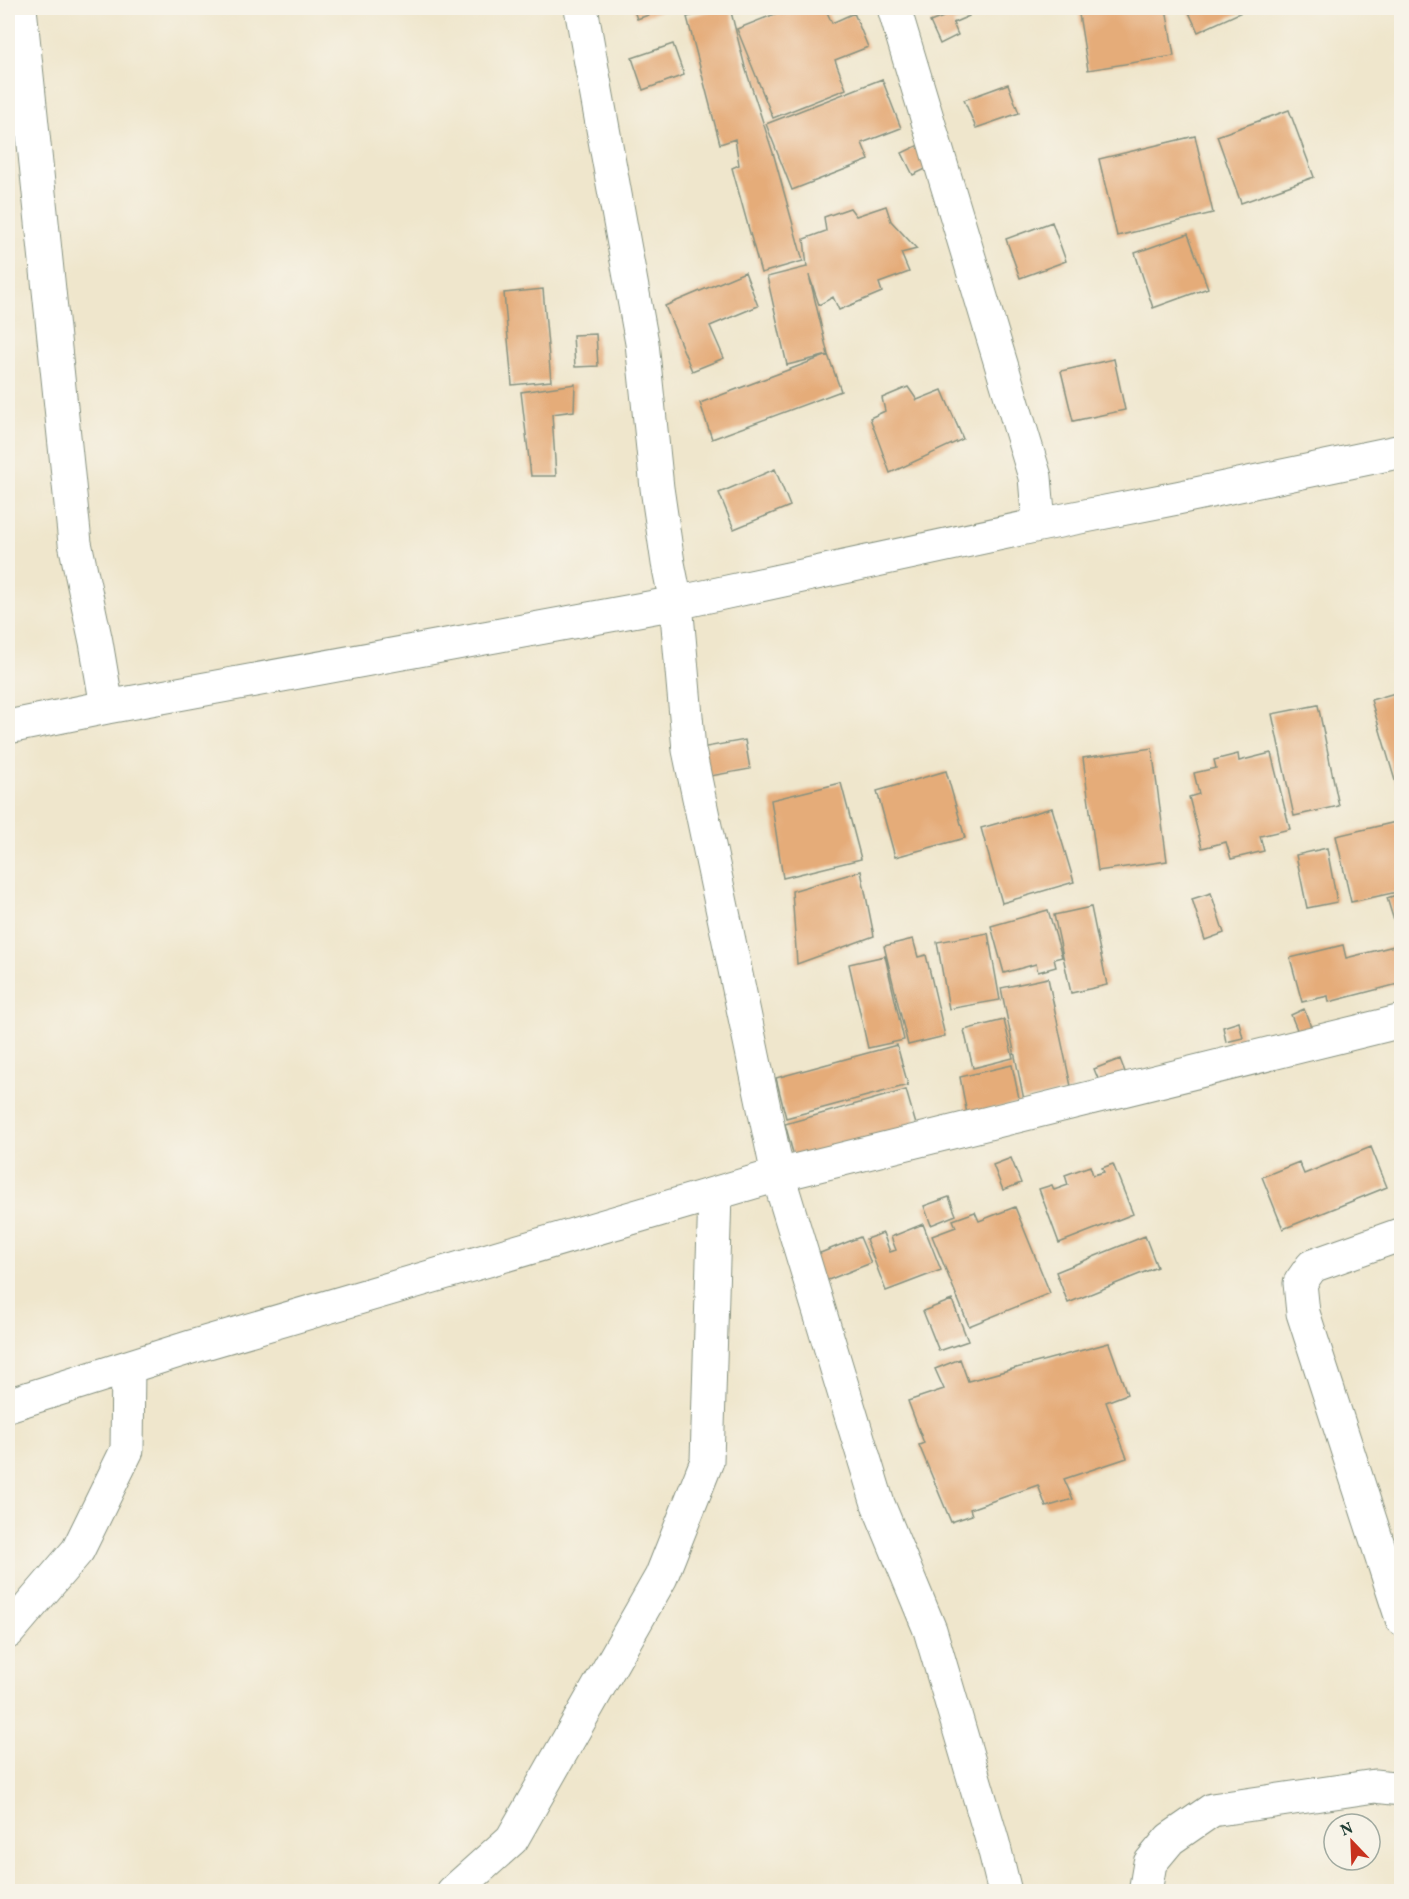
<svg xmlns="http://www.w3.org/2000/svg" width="1409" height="1899" font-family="Vollkorn,serif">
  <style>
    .building { fill: #e5ac79 }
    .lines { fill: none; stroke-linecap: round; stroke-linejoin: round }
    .minor-casing { stroke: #879280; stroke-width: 35 }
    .minor { stroke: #fff; stroke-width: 33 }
  </style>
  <rect width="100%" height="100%" fill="#f7f3e8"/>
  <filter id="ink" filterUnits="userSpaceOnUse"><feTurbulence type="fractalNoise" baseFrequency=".0167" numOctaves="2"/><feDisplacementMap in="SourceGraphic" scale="12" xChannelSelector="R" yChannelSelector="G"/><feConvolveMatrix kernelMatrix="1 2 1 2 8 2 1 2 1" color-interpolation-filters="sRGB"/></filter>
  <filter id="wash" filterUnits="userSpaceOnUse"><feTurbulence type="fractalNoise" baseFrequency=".008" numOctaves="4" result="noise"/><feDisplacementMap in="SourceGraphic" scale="24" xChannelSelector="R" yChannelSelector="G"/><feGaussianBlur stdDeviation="1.35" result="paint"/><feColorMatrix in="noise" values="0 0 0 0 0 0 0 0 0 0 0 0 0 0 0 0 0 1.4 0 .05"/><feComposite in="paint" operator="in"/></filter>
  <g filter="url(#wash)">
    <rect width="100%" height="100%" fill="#efe6cc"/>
    <g id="blocks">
      <path class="building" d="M633,8H668L637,19Z
        M722,8H730L745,67L774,156L803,261L761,273L732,168L739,165L735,139L720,144L687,17Z
        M790,8H825L832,23L854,13L868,47L835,60L846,89L773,118L737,29Z
        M939,8H966L969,16L953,23L958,35L940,44L930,22L943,17Z
        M977,8H1004L979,14Z
        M1078,8H1166L1174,56L1088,70Z
        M1187,8H1245L1246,10L1198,32Z
        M673,44L684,75L643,90L632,58Z
        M882,79L901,128L862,143L869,160L792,190L766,124Z
        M1008,84L1019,113L976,128L964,100Z
        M1289,110L1314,177L1241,203L1217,136Z
        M1195,136L1213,213L1117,236L1099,159Z
        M921,144L932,166L913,175L902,153Z
        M886,206L891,221L917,249L901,253L909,272L879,283L882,292L839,310L833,297L819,305L809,275L828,355L841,391L712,439L700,403L828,355L787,365L767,277L807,267L804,239L826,231L824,217L850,208L856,216Z
        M1052,222L1066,261L1020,278L1006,239Z
        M1188,234L1208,288L1153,308L1135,253Z
        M745,272L758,306L710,326L724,358L692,371L665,306Z
        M543,289L551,381L512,385L504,293Z
        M596,334L598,366L575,367L573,335Z
        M1114,359L1125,410L1073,421L1061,371Z
        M575,384L574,411L552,414L556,476H531L521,392Z
        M908,387L917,400L942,390L963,439L890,473L870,418L885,411L882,398Z
        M775,469L790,506L734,529L719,493Z
        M1402,691V794H1399L1371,700Z
        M1318,705L1339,806L1294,816L1272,714Z
        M745,740L750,769L694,779L689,750Z
        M1152,748L1167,861L1098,871L1083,758Z
        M1271,753L1290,829L1260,836L1264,851L1231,859L1226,842L1202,848L1189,797L1199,794L1194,773L1216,768L1214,760L1238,754L1239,761Z
        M946,771L965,838L895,857L877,791Z
        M841,783L861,859L783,878L771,800Z
        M1052,808L1074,882L1002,903L981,828Z
        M1396,822L1402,847V891L1351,902L1336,836Z
        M1327,848L1337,902L1307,908L1296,855Z
        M861,871L874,936L797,964L792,891Z
        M1211,893L1224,933L1205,940L1192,899Z
        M1402,893V922L1395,924L1387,898Z
        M1091,907L1107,985L1071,993L1054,915Z
        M1048,910L1062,957L1054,959L1056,967L1038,972L1036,964L1004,973L991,926Z
        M988,933L1000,1000L949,1009L937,942Z
        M913,939L918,957L926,955L945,1036L908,1045L884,946Z
        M1402,944V983L1329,1002L1328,996L1302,1002L1290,958L1343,945L1346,958Z
        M885,956L904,1040L868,1048L849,964Z
        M1048,978L1072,1091L1024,1100L1001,988Z
        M1304,1009L1311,1027L1298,1032L1291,1015Z
        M1004,1020L1013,1058L973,1068L964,1030Z
        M1239,1022L1243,1038L1226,1042L1223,1027Z
        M897,1045L908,1085L786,1118L776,1078Z
        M1120,1059L1127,1077L1101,1086L1094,1069Z
        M1012,1065L1020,1103L967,1114L960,1077Z
        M906,1090L917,1128L795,1160L785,1124Z
        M1371,1147L1387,1187L1283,1229L1262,1177L1299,1162L1304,1174Z
        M1011,1158L1021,1183L1003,1190L993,1165Z
        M1113,1164L1133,1214L1059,1243L1039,1189L1052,1185L1054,1190L1068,1185L1065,1175L1090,1166L1093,1175L1104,1172L1102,1168Z
        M949,1197L956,1215L931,1225L924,1206Z
        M1015,1207L1050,1293L969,1326L932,1236L956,1227L953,1220L975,1212L979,1221Z
        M923,1224L941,1270L886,1291L866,1239L883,1233L890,1252L896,1250L891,1237Z
        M1145,1236L1157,1267L1068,1303L1056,1272Z
        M860,1237L871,1263L818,1284L808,1258Z
        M952,1300L968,1341L939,1351L923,1311Z
        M1109,1343L1127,1394L1106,1402L1127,1458L1064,1479L1073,1499L1046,1507L1038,1485L970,1509L972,1515L951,1522L919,1445L924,1443L908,1401L944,1389L935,1369L960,1359L968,1381Z"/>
    </g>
  </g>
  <g filter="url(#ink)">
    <use href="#blocks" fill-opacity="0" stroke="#879280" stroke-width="1.5"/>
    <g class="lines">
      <defs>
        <path id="minor" d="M20,8L75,543L96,642L107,707L676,603L1039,525L1177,498L1402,451
          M581,8L642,343L657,488L668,563L676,603L689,750L778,1175L878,1504L930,1630L993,1843L1005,1892
          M894,8L1035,477L1039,525
          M8,727L107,707
          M1402,1234L1312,1266L1300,1283L1303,1313L1402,1619
          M8,1405L191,1347L778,1175L1402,1021
          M8,1632L78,1550L127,1450L128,1367
          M453,1892L512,1839L661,1577L707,1461L715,1194
          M1145,1892L1150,1863L1170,1839L1212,1810L1375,1786L1402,1789"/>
      </defs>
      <use href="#minor" class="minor-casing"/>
      <use href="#minor" class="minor"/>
    </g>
  </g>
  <rect width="1409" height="1899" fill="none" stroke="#f7f3e8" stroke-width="30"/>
  <g transform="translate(1352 1842) rotate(337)"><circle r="28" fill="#f7f3e8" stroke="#a1aaa0" stroke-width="1.5"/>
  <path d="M0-4.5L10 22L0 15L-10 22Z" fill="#c8321e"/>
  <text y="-9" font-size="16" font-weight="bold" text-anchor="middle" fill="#1f3d34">N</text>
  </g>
</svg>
